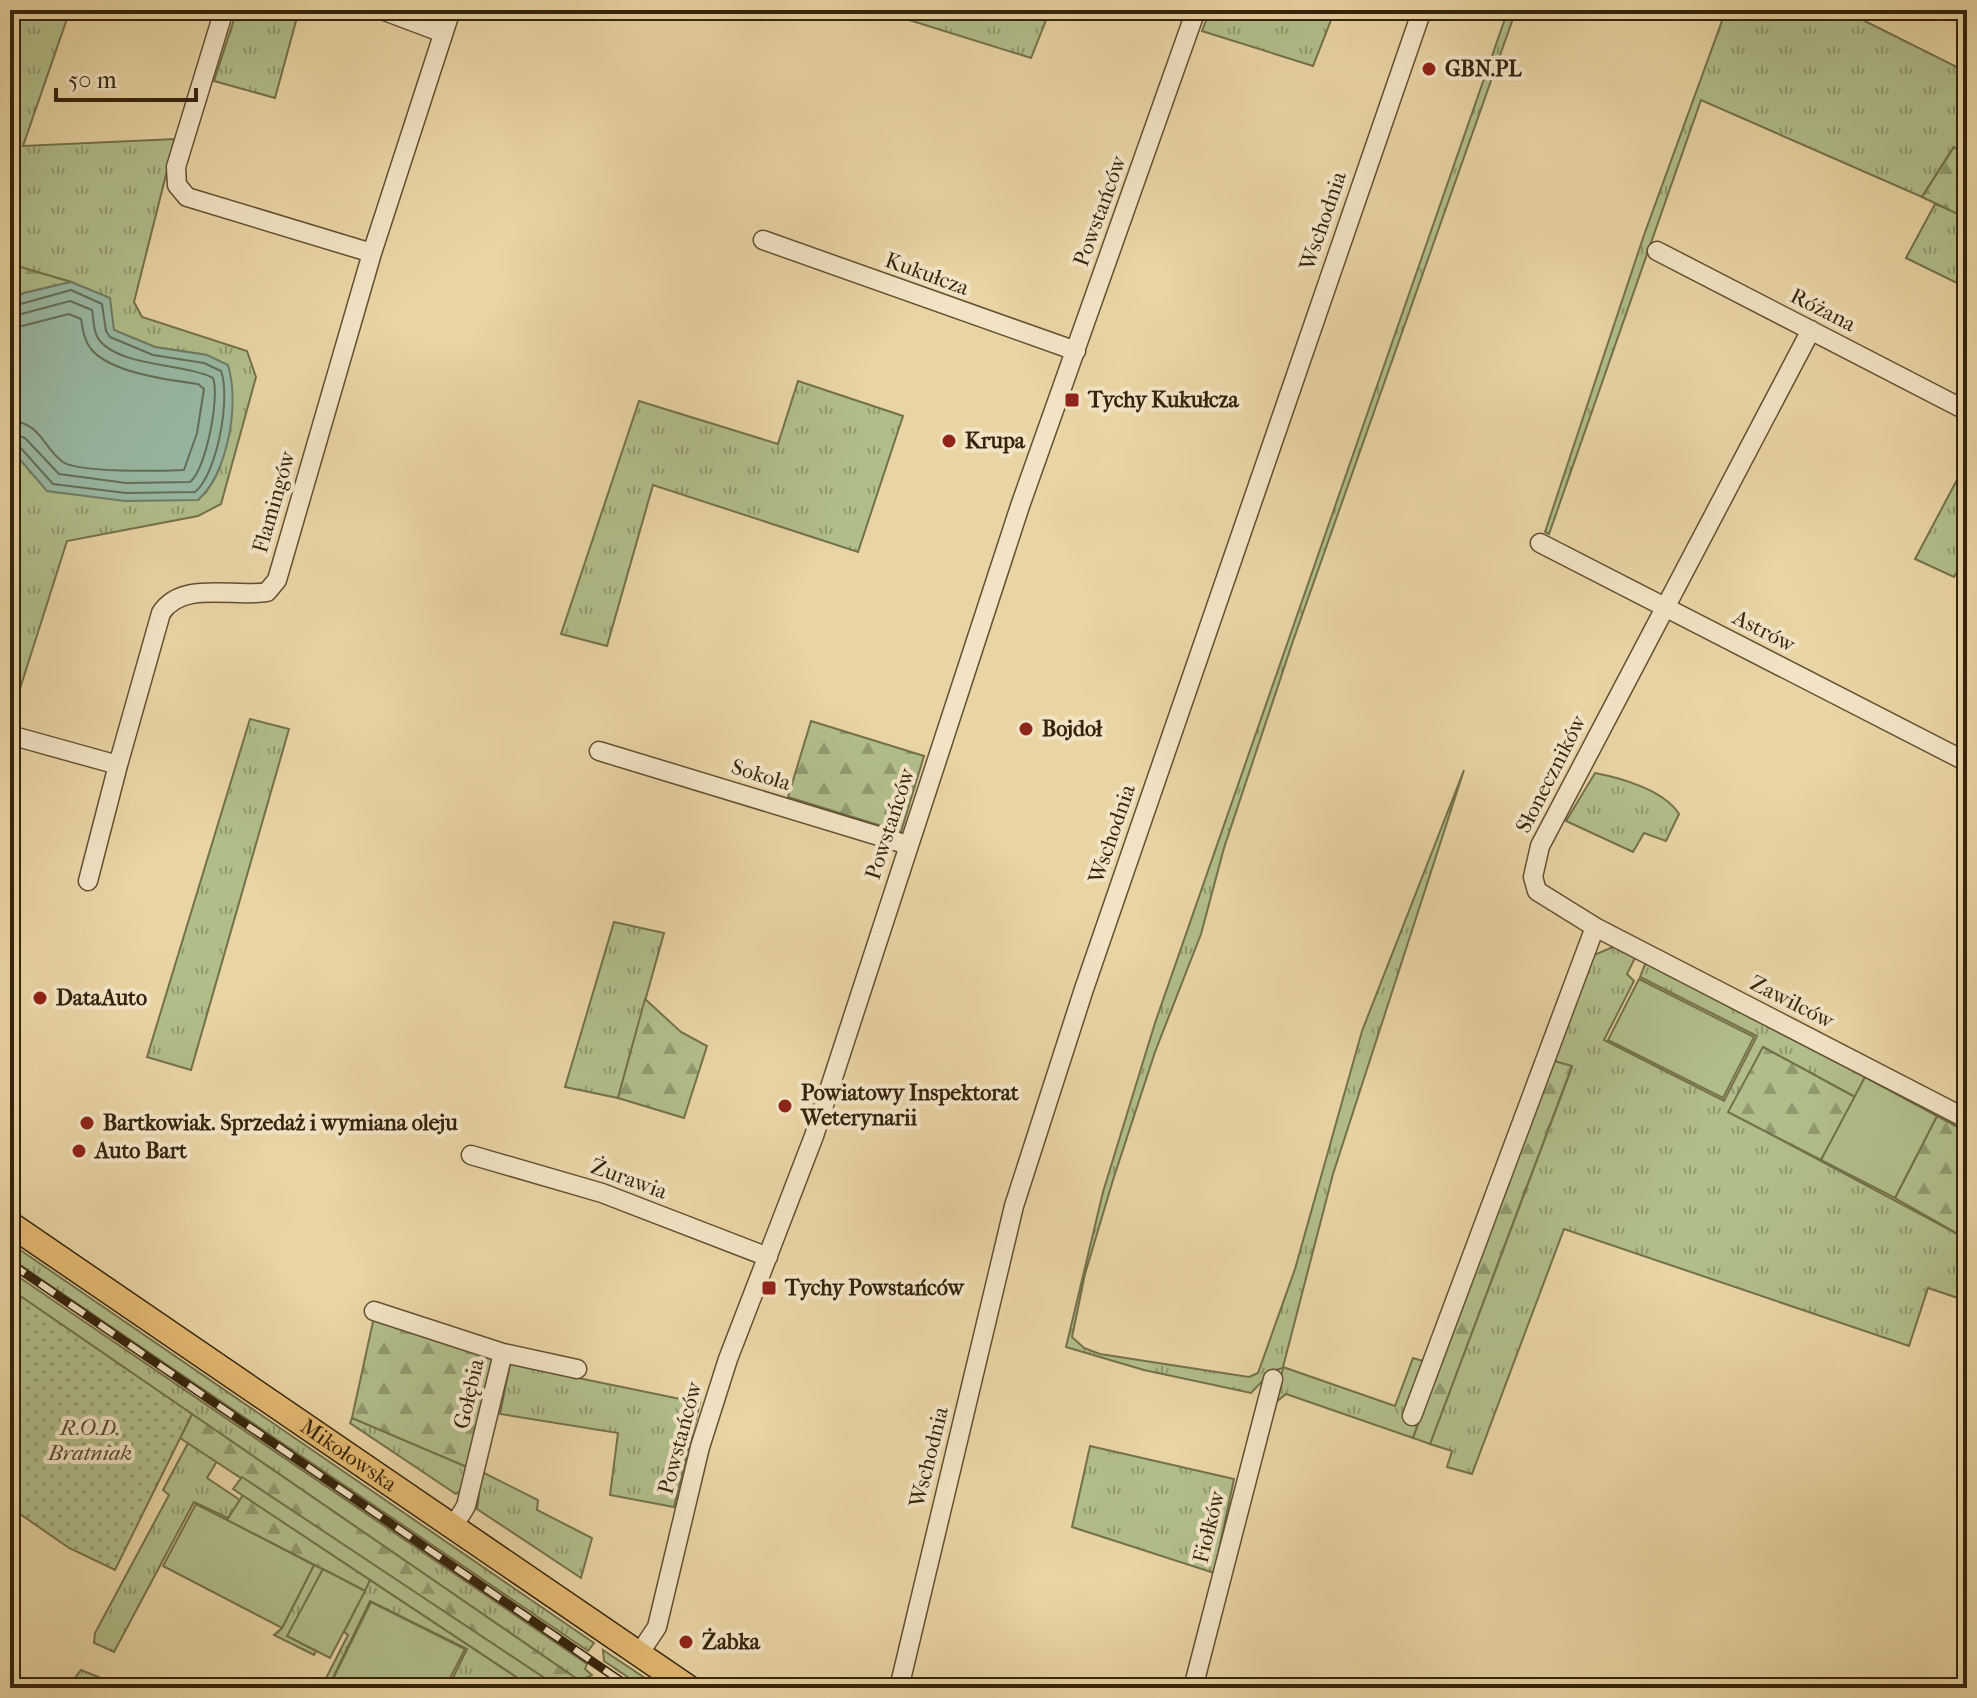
<svg xmlns="http://www.w3.org/2000/svg" width="1977" height="1698" font-family="'IM FELL French Canon',serif">
  <style>
    .grass { fill: url(#grass-tufts); stroke: #73714b; stroke-width: 2 }
    .forest { fill: url(#forest-firs); stroke: #73714b; stroke-width: 2 }
    .park { fill: #b1be8a; stroke: #73714b; stroke-width: 2 }
    .garden { fill: url(#garden-dots); stroke: #73714b; stroke-width: 2 }
    .water { fill: #98b8a3; stroke: #707d67; stroke-width: 2 }
    .lines { fill: none; stroke-linecap: round; stroke-linejoin: round }
    .shore { stroke: #666e58; stroke-width: 2 }
    .minor-casing { stroke: #625032; stroke-width: 21 }
    .major-casing { stroke: #35240c; stroke-width: 27 }
    .minor { stroke: #f1e3c4; stroke-width: 18 }
    .major { stroke: #e4ba72; stroke-width: 24 }
    .rail-casing { stroke: #35240c; stroke-width: 9 }
    .rail { stroke: #f1e3c4; stroke-width: 6; stroke-dasharray: 18; stroke-linecap: butt }
    .poi-dot { fill: #8f2418; stroke: #f1e3c4; stroke-width: 3 }
    .labels { text-anchor: middle; dominant-baseline: central; stroke-width: 8; stroke-linejoin: round; paint-order: stroke }
    .poi-label { font-size: 22px; font-weight: bold; fill: #35240c; stroke: #f1e3c4; text-anchor: start }
    .street-label { font-size: 22px; fill: #35240c; stroke: #f1e3c4 }
    .park-label { font-size: 22px; font-style: italic; fill: #544a2c; stroke: #f1e3c4 }
  </style>
  <defs>
    <pattern id="grass-tufts" width="24" height="20" patternUnits="userSpaceOnUse" patternTransform="scale(2)"><rect width="24" height="20" fill="#b1be8a"/><path d="M3 7l-1-3M5 7V3M7 7l1-3M15 17l-1-3M17 17v-4M19 17l1-3" fill="none" stroke="#919a6f"/></pattern>
    <pattern id="forest-firs" width="22" height="20" patternUnits="userSpaceOnUse" patternTransform="scale(2)"><rect width="22" height="20" fill="#b1be8a"/><path d="M5 1l3.5 6h-7zM16 11l3.5 6h-7z" fill="#919a6f"/></pattern>
    <pattern id="garden-dots" width="8" height="8" patternUnits="userSpaceOnUse" patternTransform="scale(2)"><rect width="8" height="8" fill="#b1be8a"/><path d="M2 2h.1M6 6h.1" fill="none" stroke="#919a6f" stroke-width="1.8" stroke-linecap="round"/></pattern>
  </defs>
  <rect width="100%" height="100%" fill="#e9d4a4"/>
  <filter id="stains"><feTurbulence type="fractalNoise" baseFrequency=".0025" numOctaves="4"/><feColorMatrix values="0 0 0 0 .2 0 0 0 0 .09 0 0 0 0 .02 0 0 0 .5 -.17"/></filter>
  <radialGradient id="worn" r=".72"><stop offset=".6" stop-color="#630" stop-opacity="0"/><stop offset="1" stop-color="#630" stop-opacity=".3"/></radialGradient>
  <path class="grass" d="M10,10H70L23,146L175,139L134,302L142,317L247,351L256,377L221,504L198,516L67,541L11,717L10,448L48,491L198,500C242,459 219,405 207,355L155,347L113,330L109,298L71,282L10,266Z
    M237,10H299L275,98L214,81Z
    M877,10H1050L1031,58Z
    M1210,10H1335L1313,66L1202,31Z
    M1508,10H1516L1293,641L1224,848L1201,934L1155,1052L1113,1180L1085,1274L1072,1337L1084,1348L1100,1354L1249,1377L1258,1373L1295,1269L1362,1031L1464,770L1333,1174L1283,1367L1395,1406L1413,1358L1423,1361L1403,1413L1407,1423L1417,1426L1413,1438L1286,1394L1275,1403L1283,1368L1272,1371L1251,1393L1144,1370L1066,1347L1103,1192L1155,1023Z
    M1726,10H1843L1967,72V158L1953,148L1922,197L1701,100L1549,534L1545,532L1644,235Z
    M1935,204L1967,216V288L1906,258Z
    M798,381L903,416L858,552L653,485L607,646L561,634L639,401L778,444Z
    M1967,461V553L1954,577L1915,559Z
    M250,719L289,729L191,1070L147,1057Z
    M1595,773C1621,778 1664,790 1679,814L1666,841L1644,833L1633,852L1566,821Z
    M614,922L664,933L618,1098L565,1087Z
    M1615,946L1635,958L1627,974L1634,981L1604,1040L1724,1101L1757,1036L1640,977L1646,962L1865,1077L1855,1097L1763,1047L1729,1112L1967,1239V1301L1928,1288L1909,1346L1564,1229L1472,1474L1447,1467L1452,1451L1430,1444L1572,1067L1554,1061L1594,955Z
    M10,1243L594,1643L588,1651L10,1258Z
    M10,1271L587,1664L585,1669L592,1675L580,1681L10,1289Z
    M510,1364L700,1403L674,1507L610,1495L618,1433L500,1414Z
    M352,1418L467,1467L463,1488L456,1494L350,1423Z
    M188,1443L217,1461L207,1478L240,1500L228,1518L194,1502L114,1652L94,1643L95,1633L169,1495L163,1490Z
    M1090,1446L1234,1479L1214,1573L1072,1527Z
    M482,1472L538,1500L537,1510L592,1538L581,1578L477,1509Z
    M314,1565L323,1569L288,1636L316,1651L314,1655L274,1635L282,1628Z
    M370,1580L533,1688H448L467,1649L370,1601L328,1688H321L348,1635L344,1632Z
    M603,1650L660,1688H644L604,1661Z
    M81,1670L101,1678L97,1685L102,1688H67Z"/>
  <path class="forest" d="M1954,147L1967,158L1966,218L1922,197Z
    M14,265L71,282L24,293L10,300V266Z
    M811,721L924,756L901,832L788,797Z
    M645,999L681,1032L707,1046L684,1118L618,1098Z
    M1763,1047L1855,1097L1821,1160L1728,1112Z
    M1554,1061L1572,1066L1430,1444L1413,1438Z
    M1937,1116L1967,1132V1239L1895,1198Z
    M374,1317L478,1350L496,1361L467,1467L352,1418Z
    M192,1414L580,1681L561,1688L546,1679L180,1438Z
    M243,1495L370,1580L365,1591L227,1520Z"/>
  <path class="park" d="M1639,979L1754,1037L1723,1098L1608,1040Z
    M1865,1077L1937,1116L1895,1198L1821,1160Z
    M242,1477L546,1679L540,1688H533L233,1489Z
    M196,1504L314,1565L282,1628L163,1566Z
    M323,1569L365,1591L330,1658L287,1636Z
    M371,1602L465,1649L445,1688L329,1687Z"/>
  <path class="garden" d="M10,1289L192,1414L115,1570L69,1548L10,1507Z"/>
  <path class="water" d="M71,282L110,298L114,330L155,347L207,355L228,365C240,404 228,472 198,500L125,501L47,491L10,448V300L24,293Z"/>
  <g class="lines">
    <path class="shore" d="M10,307L71,290L102,304L106,331L110,337L153,355L204,363L221,371C231,398 217,474 195,492L126,493L53,484L19,446L10,443
      M10,317L70,301L92,310C94,320 93,333 100,341C122,367 184,363 213,378C220,396 206,470 190,482L126,483L59,474L25,438L10,433
      M10,329L69,314L81,319C83,330 84,340 91,349C111,373 168,380 198,384L204,389L197,433L184,470C162,471 79,473 63,462C43,448 41,422 10,421"/>
    <defs>
      <path id="minor" d="M224,10L176,167L177,185L187,197L372,253
        M382,10L443,33
        M763,240L1076,351
        M1657,251L1967,411
        M1540,543L1967,762
        M10,735L118,765L161,613C182,580 234,598 267,592L277,580L372,253L451,10
        M599,751L908,845
        M88,881L118,765
        M1595,927L1967,1119
        M471,1155L602,1193L768,1257
        M374,1311L503,1353L466,1506L453,1527
        M503,1353L577,1369
        M1412,1416L1595,927L1537,891L1533,877L1540,846L1811,330
        M639,1654L657,1627L700,1447L728,1359L814,1136L1020,506L1196,10
        M899,1688L1014,1206L1084,989L1422,10
        M1193,1688L1273,1379"/>
      <g id="major">
        <path id="s1" d="M10,1224L689,1688"/>
      </g>
    </defs>
    <use href="#minor" class="minor-casing"/>
    <use href="#major" class="major-casing"/>
    <use href="#minor" class="minor"/>
    <use href="#major" class="major"/>
    <defs>
      <path id="rail" d="M10,1263L631,1688"/>
    </defs>
    <use href="#rail" class="rail-casing"/>
    <use href="#rail" class="rail"/>
  </g>
  <g class="poi-dot">
    <circle cx="1429" cy="69" r="8"/>
    <rect x="1064" y="392" width="16" height="16" rx="4"/>
    <circle cx="949" cy="441" r="8"/>
    <circle cx="1026" cy="729" r="8"/>
    <circle cx="40" cy="998" r="8"/>
    <circle cx="785" cy="1106" r="8"/>
    <circle cx="87" cy="1123" r="8"/>
    <circle cx="79" cy="1151" r="8"/>
    <rect x="761" y="1280" width="16" height="16" rx="4"/>
    <circle cx="686" cy="1642" r="8"/>
  </g>
  <g class="labels">
    <g class="poi-label">
      <text x="1445" y="69">GBN.PL</text>
      <text x="1088" y="400">Tychy Kukułcza</text>
      <text x="965" y="441">Krupa</text>
      <text x="1042" y="729">Bojdoł</text>
      <text x="56" y="998">DataAuto</text>
      <text x="801" y="1093">Powiatowy Inspektorat<tspan x="801" dy="25">Weterynarii</tspan></text>
      <text x="103" y="1123">Bartkowiak. Sprzedaż i wymiana oleju</text>
      <text x="95" y="1151">Auto Bart</text>
      <text x="785" y="1288">Tychy Powstańców</text>
      <text x="702" y="1642">Żabka</text>
    </g>
    <g class="street-label">
      <text transform="translate(1100 211) rotate(-70)">Powstańców</text>
      <text transform="translate(1323 221) rotate(-71)">Wschodnia</text>
      <text transform="translate(927 274) rotate(20)">Kukułcza</text>
      <text transform="translate(1823 310) rotate(27)">Różana</text>
      <text transform="translate(274 502) rotate(-74)">Flamingów</text>
      <text transform="translate(1764 631) rotate(27)">Astrów</text>
      <text transform="translate(1551 774) rotate(-63)">Słoneczników</text>
      <text transform="translate(761 775) rotate(17)">Sokola</text>
      <text transform="translate(890 824) rotate(-72)">Powstańców</text>
      <text transform="translate(1112 834) rotate(-71)">Wschodnia</text>
      <text transform="translate(1792 1002) rotate(27)">Zawilców</text>
      <text transform="translate(629 1179) rotate(20)">Żurawia</text>
      <text transform="translate(469 1394) rotate(-77)">Gołębia</text>
      <text transform="translate(680 1438) rotate(-75)">Powstańców</text>
      <text stroke="none"><textPath href="#s1" startOffset="410">Mikołowska</textPath></text>
      <text transform="translate(929 1457) rotate(-76)">Wschodnia</text>
      <text transform="translate(1209 1527) rotate(-76)">Fiołków</text>
    </g>
    <g class="park-label">
      <text x="90" y="1428">R.O.D.<tspan x="90" dy="25">Bratniak</tspan></text>
    </g>
  </g>
  <rect width="1977" height="1698" fill="none" stroke="#e9d4a4" stroke-width="40"/>
  <rect x="12" y="12" width="1953" height="1674" fill="none" stroke="#35240c" stroke-width="4"/>
  <rect x="20" y="20" width="1937" height="1658" fill="none" stroke="#35240c" stroke-width="2"/>
  <path d="M56 88v12h140v-12" fill="none" stroke="#35240c" stroke-width="4"/>
  <text x="68" y="88" font-size="24" fill="#35240c" stroke="#f1e3c4" stroke-width="6" paint-order="stroke">50 m</text>
  <rect width="100%" height="100%" filter="url(#stains)"/>
  <rect width="100%" height="100%" fill="url(#worn)"/>
</svg>
